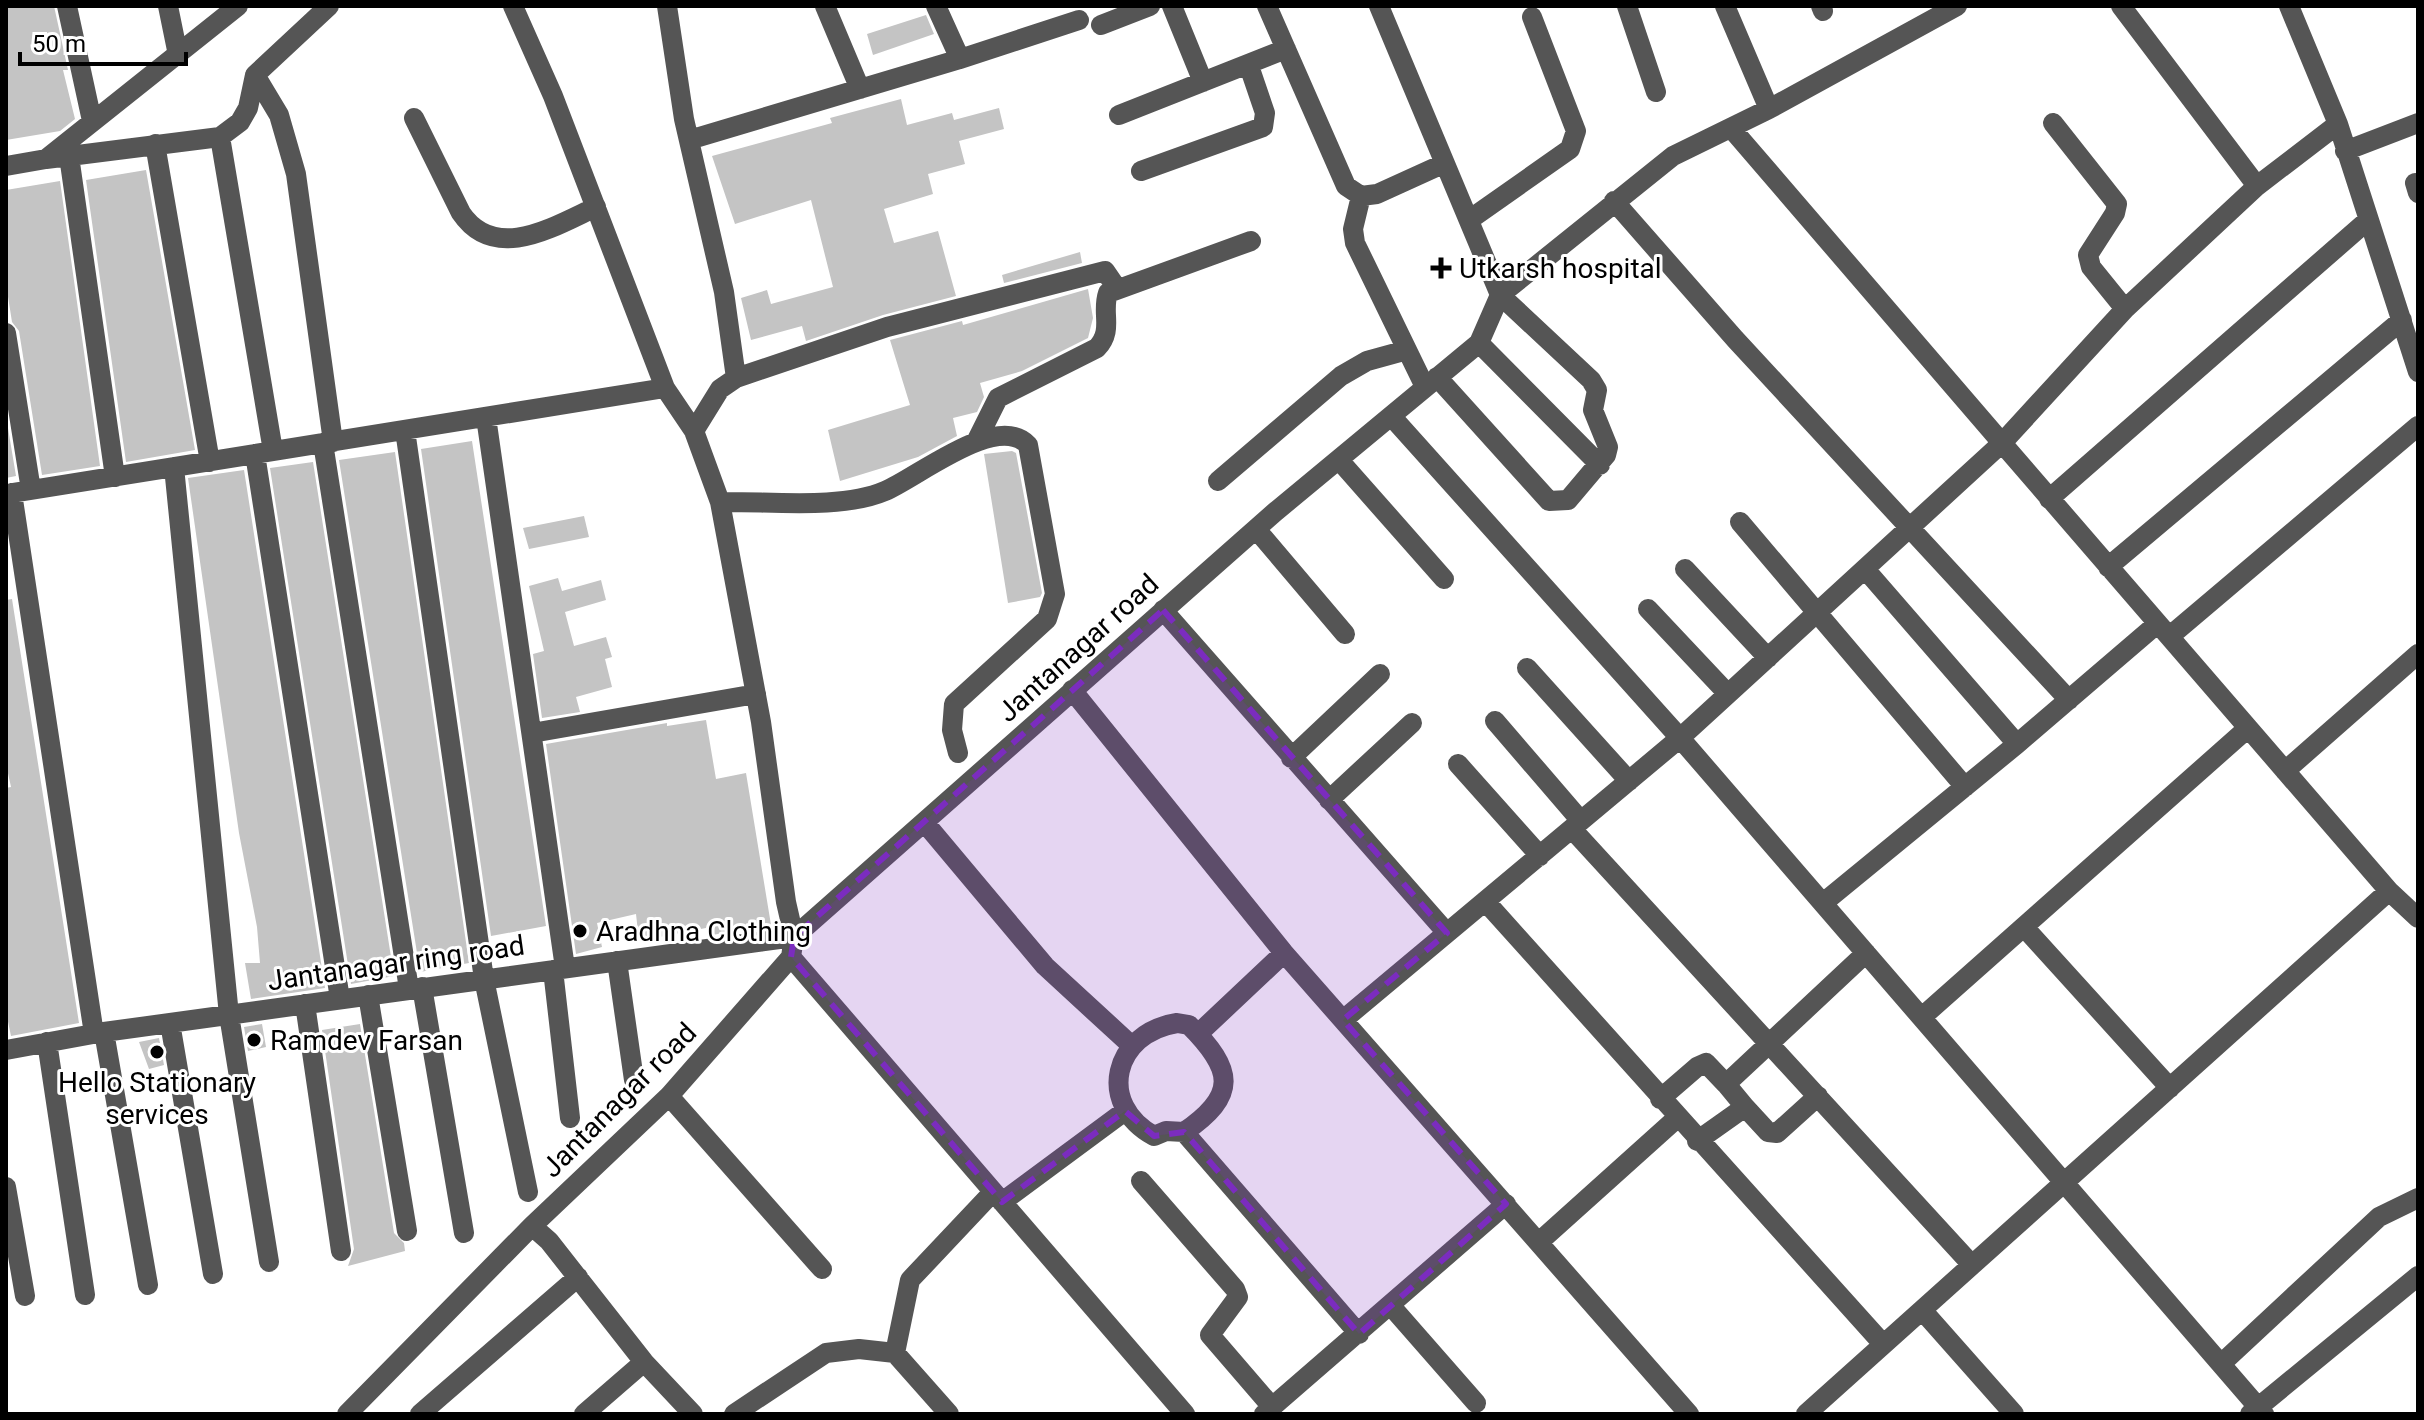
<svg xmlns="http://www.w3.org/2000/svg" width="2424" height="1420" font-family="Roboto,sans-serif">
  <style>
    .building { fill: #c4c4c4 }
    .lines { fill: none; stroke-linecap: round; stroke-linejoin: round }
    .minor { stroke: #555; stroke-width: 20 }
    .marked { fill: #7b2cbf; fill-opacity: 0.2; stroke: #7b2cbf; stroke-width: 6; stroke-dasharray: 16 10; stroke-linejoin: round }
    .poi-dot { fill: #000; stroke: #fff; stroke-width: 3 }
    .labels { text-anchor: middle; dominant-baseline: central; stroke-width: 6; stroke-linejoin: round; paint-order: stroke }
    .poi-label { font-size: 28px; fill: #000; stroke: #fff; text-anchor: start }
    .street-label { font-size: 28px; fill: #000; stroke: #fff }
  </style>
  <rect width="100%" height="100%" fill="#fff"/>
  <path class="building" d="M6,6H54L68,70H63L75,119L60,131L6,140Z
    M926,15L934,34L873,55L867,34Z
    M901,99L907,125L952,113L954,120L999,108L1004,129L959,141L965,164L928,174L933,194L884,209L894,243L938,231L956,296L883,315L806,341L802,326L751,340L741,298L767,290L771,304L833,287L811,200L735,224L712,156L832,123L830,118Z
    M146,170L195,450L126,462L86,180Z
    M60,181L100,466L42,475L19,331L12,322L6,284V190Z
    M1080,252L1082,263L1004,283L1002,275Z
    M1088,289L1093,318L1088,338L1022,371L980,383L984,397L977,412L953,418L957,436L918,457L840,481L828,430L910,405L890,340L962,321L963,325Z
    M6,416L16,476L6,478Z
    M472,441L546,926L491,936L421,449Z
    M1012,451L1016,453L1042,593L1040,597L1008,603L984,454Z
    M395,452L469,963L420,972L339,460Z
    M313,462L394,976L351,984L270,468Z
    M244,470L325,988L251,999L245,963H260L257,927L239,833L188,478Z
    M584,516L589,537L529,549L523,528Z
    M558,578L562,591L601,580L606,600L565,612L574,646L606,637L612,657L605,659L612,687L576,697L580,712L542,718L533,654L544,651L529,586Z
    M12,599L79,1023L11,1036L6,1012V788L11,787L6,764V600Z
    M706,720L716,779L746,773L771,925L712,935L711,927L639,941L636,914L597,923L602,947L576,954L546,744L667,723V726Z
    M262,1024L266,1047L248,1051L244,1027Z
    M360,1024L394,1233L404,1243L405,1251L348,1266L354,1249L322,1030Z
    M159,1038L164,1065L149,1069L139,1042Z"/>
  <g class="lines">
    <path class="minor" d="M67,6L92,121
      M168,6L178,55
      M667,6L684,119L724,292L736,378L720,389L694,431
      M825,6L860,89
      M1172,6L1203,82
      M1267,6L1346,186L1361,196L1377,194L1443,164
      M1627,6L1656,92
      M1725,6L1769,109
      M1821,6L1823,11
      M2121,6L2257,186
      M2289,6L2338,124L2418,372
      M1101,25L1150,6
      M960,59L1079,20
      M255,75L279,115L296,174L333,442
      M1119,115L1286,49
      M414,118L461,213C495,263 553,227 596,207
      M2053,123L2117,204L2115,213L2088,255L2091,267L2125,309
      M2338,124L2257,186L2125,309L2002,443L2389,891
      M220,137L273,451
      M689,140L960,59L936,6
      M155,144L210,462
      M2345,151L2418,123
      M69,156L115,477
      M46,159L220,137L240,122L248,108L255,75L329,6
      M6,166L46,159L238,6
      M1141,171L1263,127L1265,113L1249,66
      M2415,183L2418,193
      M1361,196L1353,229L1355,243L1425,387
      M1614,201L1735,339L2069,700
      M1469,220L1570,149L1576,131L1532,17
      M6,333L31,490
      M1479,343L1600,465
      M1437,377L1549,501L1568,500L1606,455L1608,447L1593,410L1597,390L1591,380L1500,295L1673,156L1769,109L1957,6
      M736,378L887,327L1105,271L1116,287
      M486,417L565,968
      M1392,417L1680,738L2264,1414
      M405,430L484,979L528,1192
      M977,440L998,398L1097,348C1114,330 1101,313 1108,293L1251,241
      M323,443L409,989
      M255,454L340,999
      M1339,460L1444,579
      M174,467L229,1015L269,1262
      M1218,481L1341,376L1367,361L1407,350
      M12,493L94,1034
      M6,494L665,388
      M2049,499L2367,221
      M720,502C769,501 841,510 885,491C918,477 997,412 1028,445L1055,594L1047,619L954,704L952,730L958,753
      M1740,522L1965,787
      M1256,529L1345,634
      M2108,567L2402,320
      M1685,569L1768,658
      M1865,569L2017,744
      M1648,609L1728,694
      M1163,610L1447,933
      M2170,636L2418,426
      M1527,668L1629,781
      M1072,690L1284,953L1689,1414
      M1495,721L1581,821
      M532,733L756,694
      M1291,758L1380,674
      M1458,764L1540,856
      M2285,771L2418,654
      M1329,800L1412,723
      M925,823L1045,966L1132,1046
      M1572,829L1972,1265
      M1485,901L1883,1344
      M1823,903L2017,744L2157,624
      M2024,927L2170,1088
      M791,957L1185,1414
      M617,961L634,1080
      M553,970L570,1118
      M422,987L464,1233
      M368,995L407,1231
      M305,1004L341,1251
      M1922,1017L2248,728
      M1343,1020L1680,738L2002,443L1731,128
      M170,1023L213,1274
      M1177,1023L1189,1025C1234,1070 1238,1095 1184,1132L1166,1131L1154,1136C1096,1104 1113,1033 1177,1023Z
      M104,1032L148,1285
      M1198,1034L1284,953
      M47,1042L85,1295
      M6,1050L104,1032L794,937L786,902L761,722L720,502L694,431L665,388L553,96L513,6
      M669,1096L822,1269
      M1660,1099L1697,1067L1706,1063L1726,1084
      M1745,1107L1768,1132L1777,1133L1818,1096
      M1184,1132L1359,1334
      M1697,1141L1745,1107L1726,1084L1866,953
      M1141,1181L1235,1289L1238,1297L1210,1335L1272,1407
      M6,1187L25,1296
      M1002,1202L1125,1111
      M1539,1242L1677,1118
      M1391,1306L1476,1403
      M1922,1310L2014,1414
      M895,1353L910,1280L993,1192
      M2221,1364L2379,1217L2418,1198
      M347,1414L532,1226
      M420,1414L578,1277
      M584,1414L644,1362
      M693,1414L644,1362L549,1241L532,1226L669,1096L791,957L794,937L1275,512L1479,343L1500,295L1379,6
      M734,1414L826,1353L859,1349L895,1353L949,1414
      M1264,1414L1506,1204
      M1806,1414L2389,891L2418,918
      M2250,1414L2418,1276"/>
  </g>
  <path class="marked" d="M1163,610L1447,933L1343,1020L1506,1204L1359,1334L1184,1132L1154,1136L1125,1111L1002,1202L791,957L794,937Z"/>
  <g class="poi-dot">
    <path d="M1437 256h8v8h8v8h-8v8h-8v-8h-8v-8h8z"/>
    <circle cx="580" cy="931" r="8"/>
    <circle cx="254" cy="1040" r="8"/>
    <circle cx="157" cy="1052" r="8"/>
  </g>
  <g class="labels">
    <g class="poi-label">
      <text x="1459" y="268">Utkarsh hospital</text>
      <text x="596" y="931">Aradhna Clothing</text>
      <text x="270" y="1040">Ramdev Farsan</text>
      <text x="157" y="1082" text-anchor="middle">Hello Stationary<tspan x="157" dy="32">services</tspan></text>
    </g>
    <g class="street-label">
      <text transform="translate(1078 648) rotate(-42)">Jantanagar road</text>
      <text transform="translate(396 963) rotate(-8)">Jantanagar ring road</text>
      <text transform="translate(619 1100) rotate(-45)">Jantanagar road</text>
    </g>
  </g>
  <rect width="2424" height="1420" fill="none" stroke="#000000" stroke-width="16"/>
  <path d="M20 52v12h166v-12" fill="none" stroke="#000000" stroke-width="4"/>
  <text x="32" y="52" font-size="24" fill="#000000" stroke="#ffffff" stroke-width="6" paint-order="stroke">50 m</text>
</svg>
